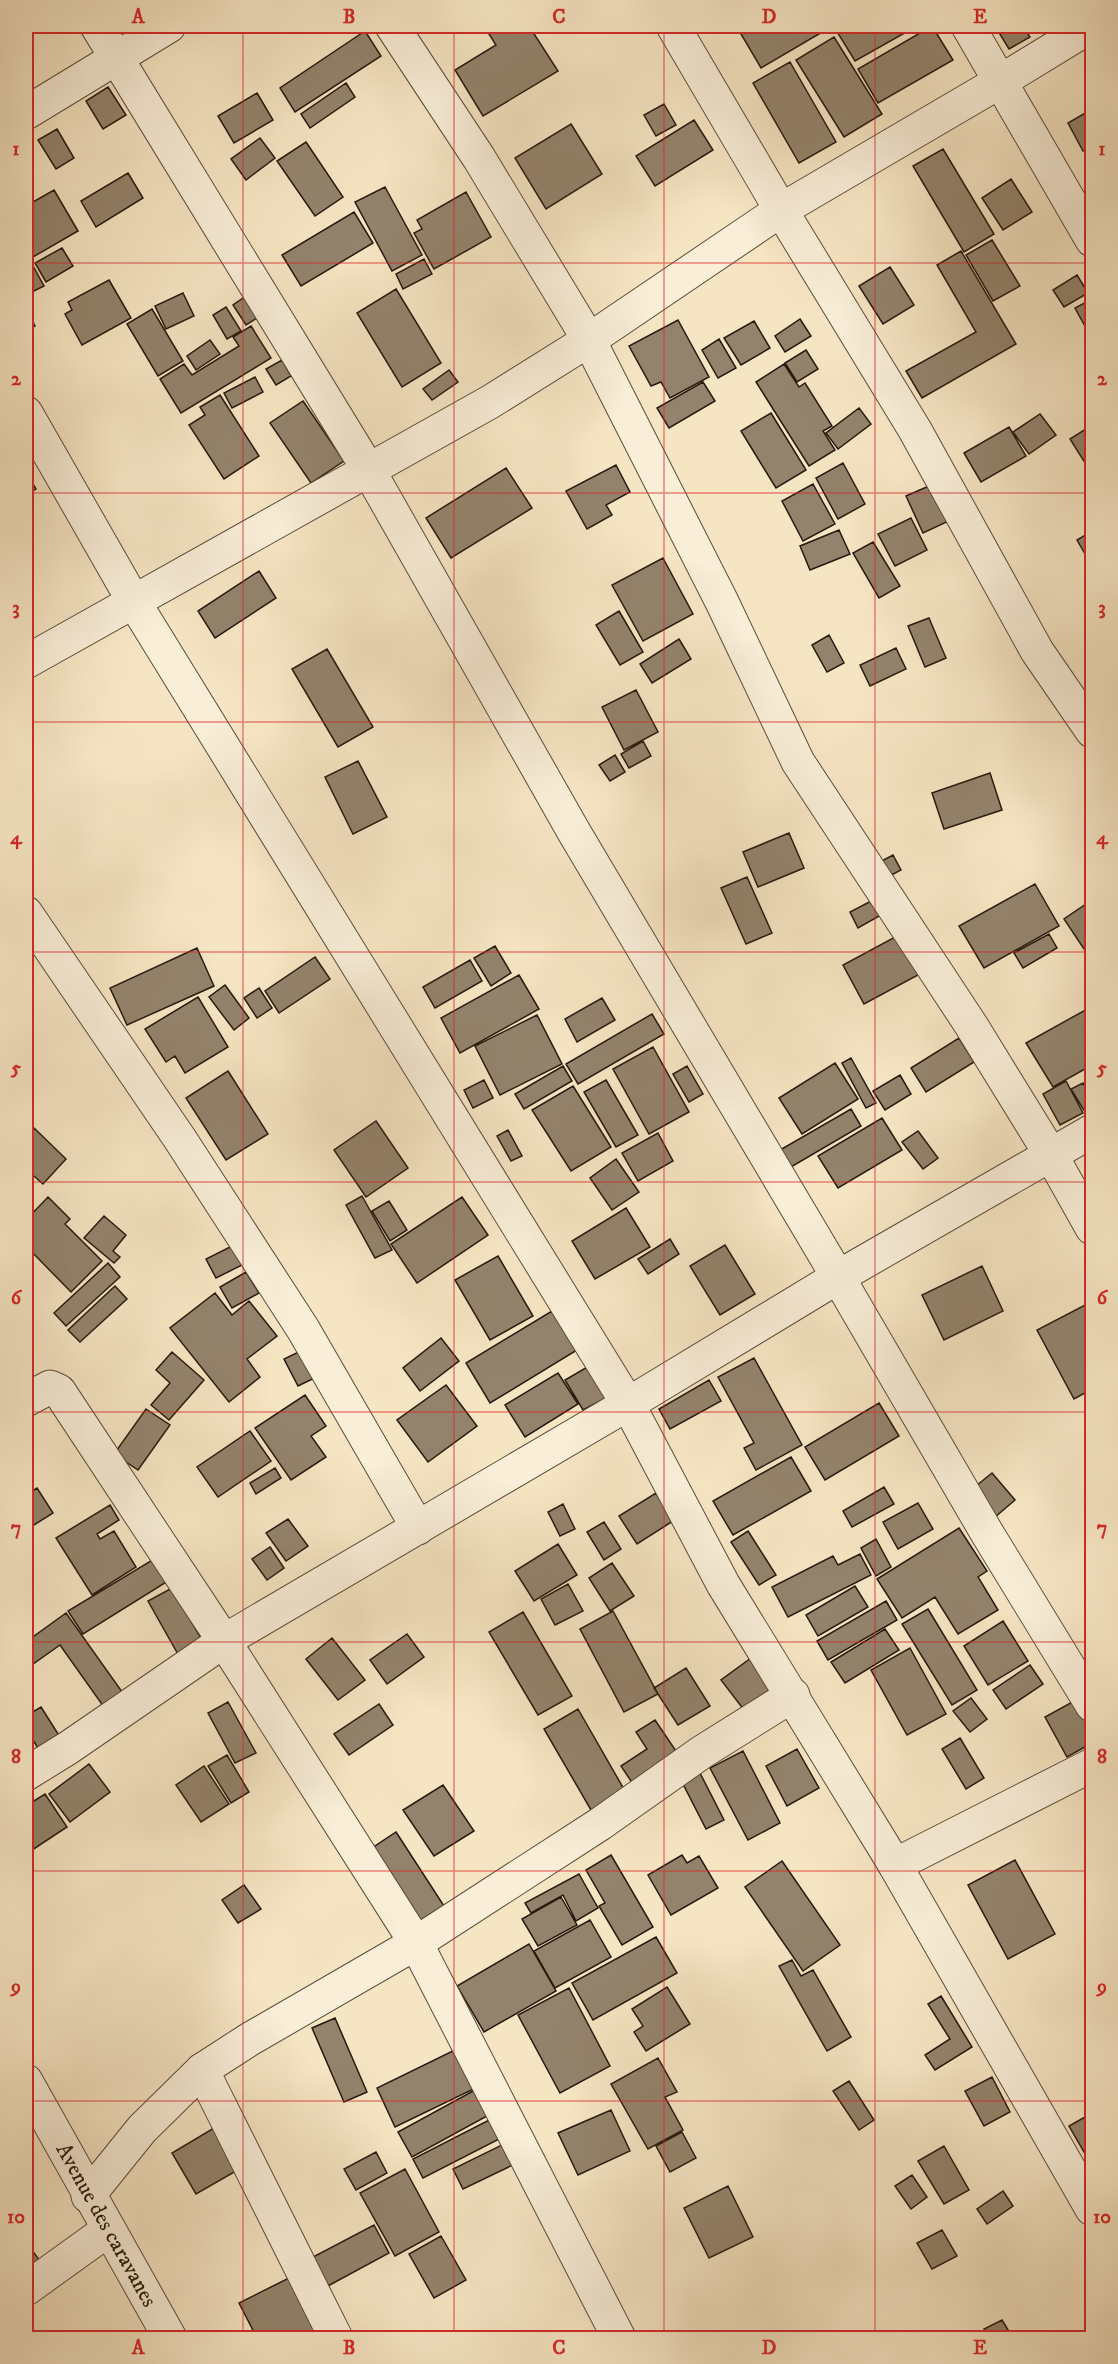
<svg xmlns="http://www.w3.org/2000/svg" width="1118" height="2364" font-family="'IM FELL DW Pica',serif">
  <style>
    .building { fill: #93836c; stroke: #27190e; stroke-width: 1.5 }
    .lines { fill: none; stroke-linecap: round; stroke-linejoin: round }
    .minor-casing { stroke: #5b4c3b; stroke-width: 35 }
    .minor { stroke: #f9eed8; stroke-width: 33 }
    .grid { fill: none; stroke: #d62828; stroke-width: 1.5; stroke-opacity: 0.55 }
    .labels { text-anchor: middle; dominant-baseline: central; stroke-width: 6; stroke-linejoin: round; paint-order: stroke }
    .street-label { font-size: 22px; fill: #27190e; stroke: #f9eed8 }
    .neatline { fill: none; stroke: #d62828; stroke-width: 2 }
    .grid-label { font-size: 20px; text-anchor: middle; font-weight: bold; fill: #d62828 }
  </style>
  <rect width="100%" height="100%" fill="#f6e5c3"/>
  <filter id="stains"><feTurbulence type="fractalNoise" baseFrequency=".00333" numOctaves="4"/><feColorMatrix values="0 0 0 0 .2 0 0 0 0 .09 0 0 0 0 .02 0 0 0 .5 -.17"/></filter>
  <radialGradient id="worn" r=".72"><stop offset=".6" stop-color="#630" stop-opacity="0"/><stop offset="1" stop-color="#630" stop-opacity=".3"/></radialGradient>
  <path class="building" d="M484,26H529L558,71L483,116L455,70L496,45Z
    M756,26H827L829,28L761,68L741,34Z
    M844,26H917L855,61L836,30Z
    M932,26L953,60L878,103L858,69Z
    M995,26H1023L1030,37L1009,49Z
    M365,31L381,56L295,112L280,88Z
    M834,37L882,114L844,137L796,60Z
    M790,62L836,142L799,163L753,83Z
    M346,83L355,97L310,128L301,114Z
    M108,87L126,115L103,129L86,101Z
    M257,93L273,120L234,143L218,116Z
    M664,104L676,125L656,136L644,115Z
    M1092,109V145L1083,151L1068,123Z
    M694,120L713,150L655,186L636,156Z
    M571,124L602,174L546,209L515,158Z
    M57,129L74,158L56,169L38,140Z
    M260,138L275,158L246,180L231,159Z
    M306,142L343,197L315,216L277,161Z
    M943,149L994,234L964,252L913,166Z
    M128,173L143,198L96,227L81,201Z
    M1011,179L1032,212L1003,230L982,198Z
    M385,187L422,255L392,271L355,202Z
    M54,190L78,231L26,261V206Z
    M466,192L491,237L434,269L414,233L422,229L417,220Z
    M354,212L373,243L301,286L282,255Z
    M992,240L1020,286L993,301L966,255Z
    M62,248L73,266L46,282L35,263Z
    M961,251L1016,344L922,398L906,371L976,332L937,265Z
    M424,259L432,274L403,289L396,274Z
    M32,264L44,286L26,295V267Z
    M890,267L914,305L883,324L859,286Z
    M1077,275L1088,293L1064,307L1053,290Z
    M109,280L131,318L82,345L65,314L72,310L68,302Z
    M396,289L441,363L402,387L357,313Z
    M183,293L194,316L166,329L155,306Z
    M246,296L260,316L246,325L233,305Z
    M1092,299V339L1075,308Z
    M226,307L241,331L227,339L213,315Z
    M26,309L35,326L26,331Z
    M152,309L183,361L158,376L127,324Z
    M800,319L811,336L785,352L775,336Z
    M678,320L709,377L670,398L661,382L651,386L629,346Z
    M754,321L770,348L741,365L724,338Z
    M251,326L271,358L181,413L160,379L184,364L192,375L239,346L233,337Z
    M719,339L736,368L718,378L702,350Z
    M210,340L220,354L196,370L187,356Z
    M806,350L818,369L797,382L785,363Z
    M282,360L291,376L276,385L266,369Z
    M784,364L799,387L805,383L832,426L823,431L835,450L809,466L756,382Z
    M449,370L458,382L432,400L423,389Z
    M255,377L263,392L232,408L224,393Z
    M703,382L715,401L669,428L657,408Z
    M220,395L259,456L224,479L189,425L205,415L200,407Z
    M303,401L344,461L311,483L270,423Z
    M859,408L871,424L838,449L826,433Z
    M771,413L806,470L776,488L741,431Z
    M1040,414L1056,435L1029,454L1013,432Z
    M1092,425V474L1070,439Z
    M1009,427L1026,456L981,482L964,453Z
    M843,463L865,504L838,519L816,478Z
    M616,465L630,492L606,505L612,515L587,529L566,491Z
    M506,468L532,508L451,558L426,518Z
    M26,472L36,489L26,495Z
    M936,483L953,519L923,533L906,496Z
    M813,484L835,524L803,541L782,501Z
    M911,518L927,550L895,566L878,534Z
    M839,530L850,554L810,570L800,546Z
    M1092,531V566L1077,540Z
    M873,542L900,586L879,598L853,553Z
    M663,558L693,614L643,641L612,585Z
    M259,571L276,598L215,638L198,611Z
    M619,611L643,652L620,665L596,625Z
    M929,618L946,658L925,667L908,626Z
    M829,635L844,663L827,672L812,645Z
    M679,639L691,659L652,683L640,664Z
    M896,648L906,669L870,686L860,665Z
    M327,649L373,727L338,747L292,669Z
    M636,690L658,732L624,750L602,707Z
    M643,741L651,756L629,768L621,754Z
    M615,755L625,772L610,781L599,765Z
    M358,761L387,817L353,834L325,777Z
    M990,773L1002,810L944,829L932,793Z
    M789,833L804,868L758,887L743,852Z
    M893,855L901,870L884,879L876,864Z
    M747,877L772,933L746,944L721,888Z
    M1035,884L1059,926L984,968L959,926Z
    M873,900L881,915L858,928L850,912Z
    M1092,900V961L1064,919Z
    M1049,934L1057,948L1023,968L1014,953Z
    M897,936L918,975L864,1004L843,965Z
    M495,946L511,973L491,986L474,958Z
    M197,948L214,986L127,1025L110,988Z
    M315,957L330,979L279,1013L265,991Z
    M470,960L482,981L435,1008L423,987Z
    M519,975L539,1009L460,1053L441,1018Z
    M225,985L249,1018L234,1030L209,997Z
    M259,988L272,1008L257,1018L244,998Z
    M198,997L228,1047L185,1073L175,1056L166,1062L145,1029Z
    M602,998L615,1020L577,1042L565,1019Z
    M1089,1008L1092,1013V1065L1053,1087L1026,1043Z
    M652,1014L664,1034L578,1084L566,1064Z
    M537,1015L562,1064L500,1095L475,1046Z
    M959,1038L974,1062L926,1092L911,1068Z
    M653,1047L689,1112L649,1134L613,1069Z
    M851,1058L876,1103L866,1108L842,1063Z
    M835,1063L858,1099L802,1134L779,1098Z
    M563,1066L572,1081L524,1109L515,1094Z
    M687,1066L703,1094L689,1102L673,1074Z
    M228,1071L268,1134L226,1160L186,1098Z
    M900,1075L911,1094L885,1110L873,1091Z
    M484,1080L493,1098L473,1108L464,1090Z
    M606,1080L638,1135L616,1147L584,1092Z
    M1066,1081L1083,1113L1060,1125L1043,1094Z
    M1083,1083L1092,1100V1107L1085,1112L1071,1089Z
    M573,1086L611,1147L571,1171L532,1110Z
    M851,1109L861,1126L791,1167L780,1150Z
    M882,1118L902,1150L838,1188L818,1156Z
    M376,1121L408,1168L366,1197L334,1150Z
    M34,1128L66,1159L43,1184L26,1169V1137Z
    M508,1130L522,1156L511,1161L497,1136Z
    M918,1131L938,1158L923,1169L902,1142Z
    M658,1133L673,1161L638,1181L622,1153Z
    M616,1159L639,1192L612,1210L590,1178Z
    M362,1196L392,1250L375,1258L346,1205Z
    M48,1197L70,1219L65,1224L102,1261L71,1292L26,1246V1220Z
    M462,1197L488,1235L417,1283L391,1244Z
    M389,1201L407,1230L390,1241L372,1211Z
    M626,1208L650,1247L595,1279L572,1241Z
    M104,1216L126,1235L113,1251L120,1257L114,1263L84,1238Z
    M670,1239L679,1254L648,1274L638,1259Z
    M725,1245L755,1294L720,1315L690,1266Z
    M232,1246L242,1265L216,1278L206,1259Z
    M498,1256L533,1316L490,1340L455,1280Z
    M108,1263L120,1277L66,1326L54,1313Z
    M982,1266L1003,1311L944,1340L922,1295Z
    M246,1272L259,1293L232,1308L220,1287Z
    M115,1286L127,1299L80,1342L68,1330Z
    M215,1293L232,1315L249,1301L277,1336L247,1359L260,1377L229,1402L170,1328Z
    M1089,1303L1092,1310V1389L1074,1399L1037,1330Z
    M552,1311L577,1350L490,1403L466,1363Z
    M441,1338L459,1361L420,1391L403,1368Z
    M309,1347L323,1374L298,1386L284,1359Z
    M172,1352L204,1380L169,1420L151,1405L170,1383L156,1370Z
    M754,1358L802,1445L756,1470L744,1448L754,1443L718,1377Z
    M589,1366L608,1397L583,1410L565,1380Z
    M558,1373L578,1404L525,1437L505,1405Z
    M709,1380L721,1401L670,1429L659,1409Z
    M446,1385L477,1426L428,1462L397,1420Z
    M305,1395L326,1426L311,1436L326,1457L291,1480L255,1428Z
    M879,1403L899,1436L825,1480L805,1447Z
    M146,1409L170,1425L138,1470L114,1454Z
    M250,1431L271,1461L218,1497L197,1467Z
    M791,1457L811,1491L733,1535L713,1501Z
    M275,1468L281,1478L256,1494L250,1483Z
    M992,1473L1015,1500L994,1518L971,1490Z
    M884,1487L894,1504L852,1527L843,1511Z
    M37,1488L53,1513L26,1530V1495Z
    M656,1493L673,1521L637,1544L619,1516Z
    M918,1503L933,1529L898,1549L883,1522Z
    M563,1504L575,1529L560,1536L548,1512Z
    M110,1505L119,1520L97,1534L100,1539L114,1531L136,1567L92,1595L56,1538Z
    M288,1519L308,1546L286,1561L266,1533Z
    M604,1522L621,1549L604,1560L587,1532Z
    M959,1528L987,1571L978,1577L998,1610L958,1634L935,1597L902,1618L877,1579Z
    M748,1531L776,1575L759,1585L731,1542Z
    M876,1539L891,1567L876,1576L861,1548Z
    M558,1544L577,1575L534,1601L515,1571Z
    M270,1547L284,1568L267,1580L252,1559Z
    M860,1554L871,1575L788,1617L772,1587L833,1556L838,1565Z
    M154,1559L168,1581L83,1634L68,1611Z
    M612,1563L634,1596L610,1611L589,1578Z
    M568,1584L583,1611L555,1625L541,1599Z
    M855,1586L868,1607L818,1636L806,1615Z
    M172,1588L203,1642L179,1656L148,1601Z
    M886,1601L897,1620L828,1660L817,1641Z
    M928,1609L977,1690L952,1705L902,1624Z
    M613,1611L658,1694L624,1712L580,1629Z
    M523,1612L572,1696L538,1715L489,1632Z
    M66,1613L125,1696L106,1710L60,1645L26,1669V1642Z
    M1003,1621L1028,1661L988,1685L964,1646Z
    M885,1629L899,1650L845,1683L831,1662Z
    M407,1634L424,1657L387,1684L370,1660Z
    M332,1638L365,1680L338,1700L306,1659Z
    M910,1648L946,1714L907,1735L871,1670Z
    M751,1658L774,1688L744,1710L721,1680Z
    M1030,1665L1043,1684L1006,1709L993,1690Z
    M686,1668L710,1706L678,1725L654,1688Z
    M971,1698L987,1719L970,1732L953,1711Z
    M1076,1700L1092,1732V1743L1067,1757L1045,1717Z
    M228,1702L256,1753L235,1763L208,1713Z
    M379,1704L393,1725L349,1755L334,1734Z
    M41,1707L60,1737L39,1750L26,1728V1716Z
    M578,1709L625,1791L591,1810L544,1729Z
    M655,1720L678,1754L633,1784L621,1766L647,1749L636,1732Z
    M960,1738L984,1778L966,1789L942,1749Z
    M797,1749L819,1788L787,1806L766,1766Z
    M743,1751L780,1823L748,1840L710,1768Z
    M227,1755L249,1792L231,1803L208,1766Z
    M89,1764L110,1792L70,1822L49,1794Z
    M204,1766L229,1804L201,1822L176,1785Z
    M700,1773L724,1820L706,1829L682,1782Z
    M443,1785L474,1831L434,1856L403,1810Z
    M45,1794L67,1827L26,1854V1816L33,1811L29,1804Z
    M396,1832L444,1906L408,1929L360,1856Z
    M611,1855L653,1927L622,1945L599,1906L605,1903L586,1870Z
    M682,1855L687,1863L699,1856L718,1888L671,1915L648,1875Z
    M1015,1860L1055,1934L1008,1959L968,1885Z
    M782,1861L840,1945L803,1971L745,1887Z
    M579,1874L598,1908L576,1921L563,1895L531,1913L525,1903Z
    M244,1885L261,1909L238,1923L222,1900Z
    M561,1897L577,1925L538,1946L522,1919Z
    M590,1920L611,1957L555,1988L534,1951Z
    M656,1937L677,1973L593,2020L572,1983Z
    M529,1944L556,1991L484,2032L457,1986Z
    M792,1960L801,1976L813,1970L851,2037L827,2051L779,1966Z
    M667,1987L690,2024L646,2051L634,2032L643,2026L632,2009Z
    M569,1988L610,2066L560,2093L518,2015Z
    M941,1996L972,2047L935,2070L925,2055L950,2039L928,2004Z
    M335,2018L367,2092L344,2102L312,2028Z
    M465,2045L484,2084L395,2127L377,2088Z
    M658,2058L677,2092L665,2097L683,2130L648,2149L611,2084Z
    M992,2077L1010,2112L984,2126L965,2091Z
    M849,2081L874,2120L859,2130L833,2091Z
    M484,2085L498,2110L412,2157L398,2132Z
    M611,2110L630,2151L578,2175L558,2133Z
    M1092,2113V2156L1088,2159L1069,2126Z
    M497,2116L507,2135L423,2178L413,2159Z
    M219,2125L243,2167L196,2194L172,2153Z
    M682,2132L696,2158L670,2172L656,2146Z
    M510,2141L521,2161L463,2189L453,2169Z
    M944,2146L969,2190L944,2204L918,2161Z
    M376,2152L387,2173L356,2190L344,2169Z
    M405,2169L439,2232L395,2256L360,2193Z
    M912,2175L927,2197L911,2209L895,2186Z
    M728,2186L753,2237L709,2258L684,2208Z
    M1003,2191L1013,2206L987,2224L977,2209Z
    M374,2225L389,2253L328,2286L313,2257Z
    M942,2230L957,2256L932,2269L917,2243Z
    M441,2236L466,2280L434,2298L409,2254Z
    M26,2242L40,2261L26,2271Z
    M289,2278L319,2338H257L239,2303Z
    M1002,2320L1013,2338H990L984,2329Z"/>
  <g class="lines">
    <defs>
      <g id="minor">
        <path d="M97,26L368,469L574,832L838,1277L987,1533L1092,1705"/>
        <path d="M392,26L479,158L589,340L722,602L798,762L971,1025L1051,1155L1092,1228"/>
        <path d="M673,26L781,210L915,430L1037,651L1092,731"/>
        <path d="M968,26L1092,240"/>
        <path d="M26,113L169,26"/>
        <path d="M26,413L134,602L628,1404L723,1584L895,1865L1092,2209"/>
        <path d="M26,662L490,402L589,340L781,210L1001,81L1091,26"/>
        <path d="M26,913L180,1139L303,1329L418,1528"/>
        <path d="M26,1400L50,1387L59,1391L224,1641L416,1943L619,2338"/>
        <path d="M26,1774L68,1748L224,1641L628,1404L838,1277L1092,1131"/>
        <path d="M895,1865L1092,1765"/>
        <path d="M202,2070L336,2338"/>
        <path id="s1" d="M26,2081L170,2338"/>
        <path d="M88,2196L142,2129L202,2070L250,2039L416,1943L600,1824L702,1752L793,1695"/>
        <path d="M26,2289L108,2230"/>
      </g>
    </defs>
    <use href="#minor" class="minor-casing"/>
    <use href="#minor" class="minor"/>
  </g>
  <path class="grid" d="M243,26V2338M454,26V2338M664,26V2338M875,26V2338M26,263H1092M26,493H1092M26,722H1092M26,952H1092M26,1182H1092M26,1412H1092M26,1642H1092M26,1871H1092M26,2101H1092"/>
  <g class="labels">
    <g class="street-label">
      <text stroke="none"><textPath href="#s1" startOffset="165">Avenue des caravanes</textPath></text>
    </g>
  </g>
  <rect width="1118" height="2364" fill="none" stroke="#f6e5c3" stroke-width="66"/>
  <rect x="33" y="33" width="1052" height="2298" class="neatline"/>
  <g class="grid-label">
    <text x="138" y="23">A</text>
    <text x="349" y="23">B</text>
    <text x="559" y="23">C</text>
    <text x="769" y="23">D</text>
    <text x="980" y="23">E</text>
    <text x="16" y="155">1</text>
    <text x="1102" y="155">1</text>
    <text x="16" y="385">2</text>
    <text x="1102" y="385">2</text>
    <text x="16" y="614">3</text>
    <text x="1102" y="614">3</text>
    <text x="16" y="844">4</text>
    <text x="1102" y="844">4</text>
    <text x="16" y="1074">5</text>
    <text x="1102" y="1074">5</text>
    <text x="16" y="1304">6</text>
    <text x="1102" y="1304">6</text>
    <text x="16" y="1534">7</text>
    <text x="1102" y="1534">7</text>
    <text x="16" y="1763">8</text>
    <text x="1102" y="1763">8</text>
    <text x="16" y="1993">9</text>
    <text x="1102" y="1993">9</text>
    <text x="16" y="2223">10</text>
    <text x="1102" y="2223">10</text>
    <text x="138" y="2354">A</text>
    <text x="349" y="2354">B</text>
    <text x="559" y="2354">C</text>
    <text x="769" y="2354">D</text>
    <text x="980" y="2354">E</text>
  </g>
  <rect width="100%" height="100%" filter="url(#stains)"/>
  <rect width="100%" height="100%" fill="url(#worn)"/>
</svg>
